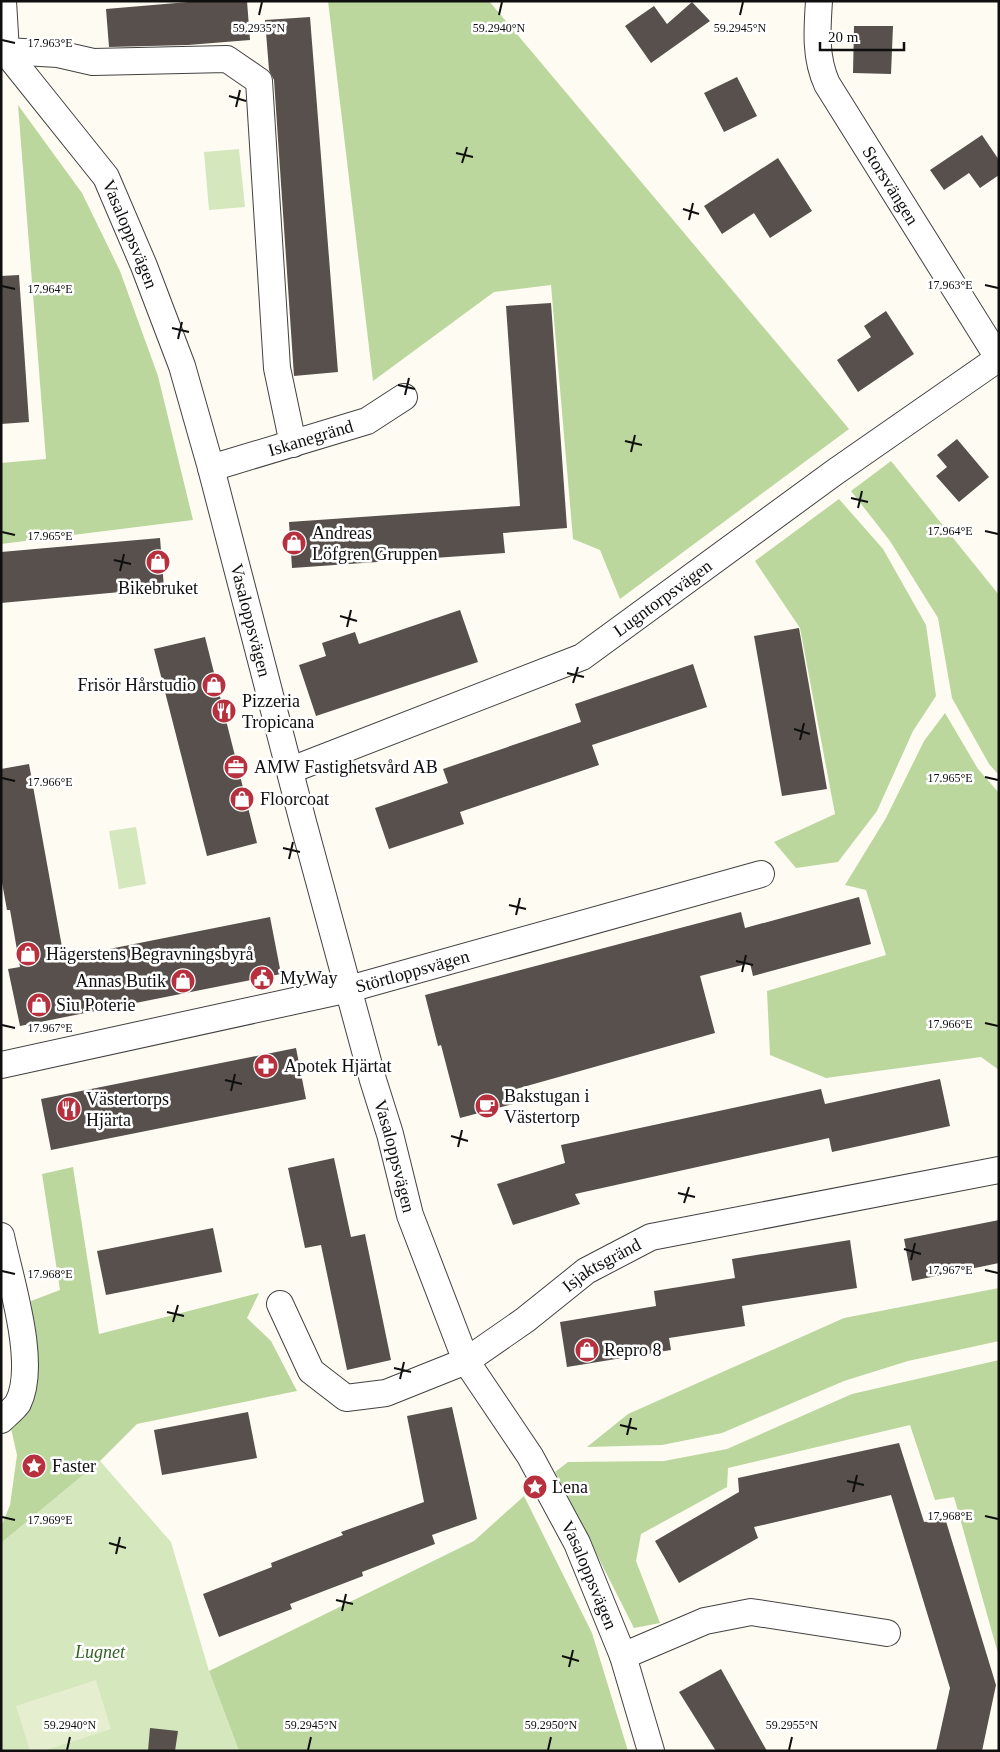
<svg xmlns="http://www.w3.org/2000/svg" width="1000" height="1752" font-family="'Times New Roman',serif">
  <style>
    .green { fill: #d5e7bd }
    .forest { fill: #bbd79e }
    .pitch { fill: #e5efcf }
    .building { fill: #57504c }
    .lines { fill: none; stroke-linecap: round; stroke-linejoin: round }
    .street-casing { stroke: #424242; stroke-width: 28 }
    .street { stroke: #fff; stroke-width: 26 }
    .ticks { fill: none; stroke: #0f0f0f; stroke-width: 2 }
    .labels { text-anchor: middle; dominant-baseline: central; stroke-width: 5; stroke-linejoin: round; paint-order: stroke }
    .street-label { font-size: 18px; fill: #0f0f0f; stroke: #fff }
    .poi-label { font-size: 18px; fill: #0f0f0f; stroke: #fff; text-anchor: start }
    .park-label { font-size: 18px; font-style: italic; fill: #346323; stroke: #fff }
    .ticks-label { font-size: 12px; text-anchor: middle; fill: #0f0f0f; stroke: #fff; stroke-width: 5; stroke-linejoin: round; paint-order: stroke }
  </style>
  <rect width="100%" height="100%" fill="#fefbf2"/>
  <path class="green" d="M239,149L245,207L209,210L204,152Z
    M136,827L146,884L119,889L109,831Z
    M100,1461L171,1542L209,1671L239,1751H1V1543Z"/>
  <path class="forest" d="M328,1H489L849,429L620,599L600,550L573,539L551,285L494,292L373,381Z
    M18,105L82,193L120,271L158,376L193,520L1,544V463L46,459Z
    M891,461L999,595V775L989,764L952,698L938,618L890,541L851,491Z
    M839,499L883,549L926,625L936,696L913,731L877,811L838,862L796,868L774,842L835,814L800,628L755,561Z
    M945,713L978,769L999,793V1070L981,1057L826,1078L770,1055L767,991L886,955L866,890L845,885L886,818L924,741Z
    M73,1167L99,1334L259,1293L247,1318L271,1341L297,1391L137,1424L100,1461L1,1543V1527L10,1505L17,1455L10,1424L36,1362L31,1301L60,1290L42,1174Z
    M999,1288V1341L908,1361L844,1381L722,1433L662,1445L587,1447L628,1414L844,1318Z
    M999,1360V1657L954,1497L935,1500L910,1425L728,1468L727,1487L641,1534L636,1561L660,1623L634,1628L555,1472L568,1462L664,1461L727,1449L852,1394Z
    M524,1496L592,1633L628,1751H239L209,1671L474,1541Z"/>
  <path class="pitch" d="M96,1680L111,1729L43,1751H30L16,1706Z"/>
  <path class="building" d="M200,1H247L250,40L188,45L109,47L106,9Z
    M692,2L710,21L651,63L625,26L654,6L667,24Z
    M310,17L338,372L294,376L274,80L269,70L265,20Z
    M854,26H893L891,74L853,73Z
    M737,77L757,116L724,132L704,93Z
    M982,135L999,160V175L980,188L969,173L944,190L930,170Z
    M778,158L812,211L770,238L754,213L722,234L704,206Z
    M19,275L29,422L1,424V276Z
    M551,303L567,528L503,533L505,553L292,568L289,522L520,506L506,306Z
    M886,311L914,354L858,392L837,360L871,337L864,326Z
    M957,439L989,477L959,502L936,476L947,467L937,455Z
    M160,538L164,588L1,603V552Z
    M460,610L478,662L316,716L299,665L326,656L322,643L355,632L359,644Z
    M799,628L827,789L782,796L754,636Z
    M205,637L257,843L207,856L154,649Z
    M693,664L707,707L592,745L599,765L460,812L464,824L389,849L375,808L448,783L443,769L581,722L575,704Z
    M29,764L64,958L270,917L281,974L20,1026L8,969L20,967L10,910H7L1,877V769Z
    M859,897L871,944L753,976L750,963L700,976L715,1033L509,1091L513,1104L460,1118L441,1045L438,1046L425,995L741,912L745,928Z
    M296,1048L306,1099L51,1150L41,1099Z
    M940,1079L950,1126L832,1152L829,1138L575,1194L580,1204L513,1225L497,1184L565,1163L561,1145L821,1089L825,1104Z
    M334,1158L351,1237L365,1234L391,1360L347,1370L321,1245L305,1248L288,1168Z
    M999,1220V1263L912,1281L904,1239Z
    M213,1228L222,1272L106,1295L97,1251Z
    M850,1240L857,1288L742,1306L745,1326L669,1338L671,1350L567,1367L560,1322L656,1306L654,1291L735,1278L732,1259Z
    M452,1407L477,1519L432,1535L435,1544L362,1572L363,1576L290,1604L292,1609L219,1637L203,1594L272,1567L271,1563L343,1535L341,1532L424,1502L407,1416Z
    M248,1412L257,1458L162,1475L154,1430Z
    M899,1443L924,1522L945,1518L996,1685L982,1751H936L950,1688L891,1495L754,1527L758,1538L679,1583L655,1541L739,1492L738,1478Z
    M721,1669L736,1696L767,1751H716L679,1692Z
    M150,1728L178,1731L175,1751H148Z"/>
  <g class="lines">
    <defs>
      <g id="street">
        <path d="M3,1L6,51L58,54L93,62L227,59L259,81L277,368L293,444"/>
        <path id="s1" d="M819,1C817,30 815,58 827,84L999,359"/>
        <path id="s2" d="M1,46L106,177L144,266L182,366L211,468L303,822L373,1080L390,1134L410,1215L466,1361L530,1456L577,1543L623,1656L651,1751"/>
        <path id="s3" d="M211,468L367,421L404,397"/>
        <path id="s4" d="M291,770L582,657L835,472L999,358"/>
        <path id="s5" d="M1,1065L349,989L761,874"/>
        <path d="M1,1236C10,1279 38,1364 18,1403C14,1409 6,1415 1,1420"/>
        <path id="s6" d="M280,1304L311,1371L346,1398L386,1393L466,1361L525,1320L586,1271L651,1237L999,1170"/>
        <path d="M623,1656L705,1621L751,1612L887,1633"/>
      </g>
    </defs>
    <use href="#street" class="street-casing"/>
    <use href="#street" class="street"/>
  </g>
  <path class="ticks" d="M259,15L262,2M499,15L502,2M740,15L743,2M2,40L15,43M229,96L246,101M236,107L240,90M456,153L473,157M462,163L467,147M683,209L699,214M689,220L693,203M985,285L998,288M2,286L15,289M172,328L189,332M178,339L182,322M398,385L415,389M405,395L409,378M625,441L642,445M631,452L635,435M851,498L868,502M858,508L862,491M985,531L998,534M2,532L15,535M114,560L131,564M120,571L124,554M340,616L357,621M347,627L351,610M567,673L584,677M573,683L578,667M794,729L810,734M800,740L804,723M985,777L998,780M2,778L15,781M283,848L300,852M289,859L293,842M509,905L526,909M516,915L520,898M736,961L753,965M742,972L746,955M985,1023L998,1026M2,1025L15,1028M225,1080L242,1084M231,1091L235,1074M451,1136L468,1141M458,1147L462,1130M678,1193L695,1197M684,1203L689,1187M904,1249L921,1254M911,1260L915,1243M985,1270L998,1273M2,1271L15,1274M167,1312L184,1316M173,1322L178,1305M394,1368L411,1372M400,1379L404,1362M620,1425L637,1429M627,1435L631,1418M847,1481L864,1485M853,1492L857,1475M985,1516L998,1519M2,1517L15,1520M109,1543L126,1548M116,1554L120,1537M336,1600L353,1604M342,1611L346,1594M562,1656L579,1661M569,1667L573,1650M67,1750L70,1737M308,1750L311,1737M548,1750L551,1737M789,1750L792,1737"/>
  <defs>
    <symbol id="shop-disc" viewBox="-11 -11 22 22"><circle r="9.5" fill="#b6303e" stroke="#fff"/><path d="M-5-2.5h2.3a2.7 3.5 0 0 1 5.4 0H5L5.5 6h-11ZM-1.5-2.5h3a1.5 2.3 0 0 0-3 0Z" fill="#fff"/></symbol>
    <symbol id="restaurant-disc" viewBox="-11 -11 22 22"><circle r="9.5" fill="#b6303e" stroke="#fff"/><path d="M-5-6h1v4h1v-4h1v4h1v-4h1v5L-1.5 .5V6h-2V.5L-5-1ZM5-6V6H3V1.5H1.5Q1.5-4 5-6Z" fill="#fff"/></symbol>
    <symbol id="office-disc" viewBox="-11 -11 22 22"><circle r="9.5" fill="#b6303e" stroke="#fff"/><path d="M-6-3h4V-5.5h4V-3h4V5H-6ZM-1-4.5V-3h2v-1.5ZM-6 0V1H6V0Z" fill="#fff"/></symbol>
    <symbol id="civic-disc" viewBox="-11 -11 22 22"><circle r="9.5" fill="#b6303e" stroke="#fff"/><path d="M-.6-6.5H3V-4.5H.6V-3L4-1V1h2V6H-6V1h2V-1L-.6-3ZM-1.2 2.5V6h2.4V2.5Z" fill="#fff"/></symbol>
    <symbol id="pharmacy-disc" viewBox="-11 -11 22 22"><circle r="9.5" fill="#b6303e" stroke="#fff"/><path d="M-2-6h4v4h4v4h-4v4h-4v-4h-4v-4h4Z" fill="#fff"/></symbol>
    <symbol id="cafe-disc" viewBox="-11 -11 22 22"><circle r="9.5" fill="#b6303e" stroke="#fff"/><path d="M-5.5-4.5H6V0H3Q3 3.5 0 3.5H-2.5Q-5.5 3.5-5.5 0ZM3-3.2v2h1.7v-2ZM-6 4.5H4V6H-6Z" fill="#fff"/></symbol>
    <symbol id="sight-disc" viewBox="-11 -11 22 22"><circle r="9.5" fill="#b6303e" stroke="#fff"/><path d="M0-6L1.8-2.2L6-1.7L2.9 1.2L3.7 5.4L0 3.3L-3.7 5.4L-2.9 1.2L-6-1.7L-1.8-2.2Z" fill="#fff"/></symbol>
  </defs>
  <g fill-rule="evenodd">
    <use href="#shop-disc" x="280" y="529" width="28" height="28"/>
    <use href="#shop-disc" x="144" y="548" width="28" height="28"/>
    <use href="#shop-disc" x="200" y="671" width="28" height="28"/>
    <use href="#restaurant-disc" x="210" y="697" width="28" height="28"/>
    <use href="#office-disc" x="222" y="753" width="28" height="28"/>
    <use href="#shop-disc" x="228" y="785" width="28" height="28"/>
    <use href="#shop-disc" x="14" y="940" width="28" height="28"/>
    <use href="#civic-disc" x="248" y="964" width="28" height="28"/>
    <use href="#shop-disc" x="169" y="967" width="28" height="28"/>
    <use href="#shop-disc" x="25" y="991" width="28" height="28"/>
    <use href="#pharmacy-disc" x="252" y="1052" width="28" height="28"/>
    <use href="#cafe-disc" x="473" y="1092" width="28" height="28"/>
    <use href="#restaurant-disc" x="55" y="1095" width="28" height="28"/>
    <use href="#shop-disc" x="573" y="1336" width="28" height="28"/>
    <use href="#sight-disc" x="20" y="1452" width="28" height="28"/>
    <use href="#sight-disc" x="521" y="1473" width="28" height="28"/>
  </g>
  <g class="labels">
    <g class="street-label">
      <text stroke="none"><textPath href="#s1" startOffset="204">Storsvängen</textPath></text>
      <text stroke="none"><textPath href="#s2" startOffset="230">Vasaloppsvägen</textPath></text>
      <text stroke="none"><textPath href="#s3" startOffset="104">Iskanegränd</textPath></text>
      <text stroke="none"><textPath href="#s4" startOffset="412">Lugntorpsvägen</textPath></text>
      <text stroke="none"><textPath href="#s2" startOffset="635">Vasaloppsvägen</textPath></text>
      <text stroke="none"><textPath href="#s5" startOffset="422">Störtloppsvägen</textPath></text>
      <text stroke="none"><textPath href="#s2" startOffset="1190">Vasaloppsvägen</textPath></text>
      <text stroke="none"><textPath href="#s6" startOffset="411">Isjaktsgränd</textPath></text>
      <text stroke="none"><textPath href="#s2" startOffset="1655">Vasaloppsvägen</textPath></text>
    </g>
    <g class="poi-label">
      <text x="312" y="533">Andreas<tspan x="312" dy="21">Löfgren Gruppen</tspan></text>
      <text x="158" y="588" text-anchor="middle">Bikebruket</text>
      <text x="196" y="685" text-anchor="end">Frisör Hårstudio</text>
      <text x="242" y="701">Pizzeria<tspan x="242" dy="21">Tropicana</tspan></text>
      <text x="254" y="767">AMW Fastighetsvård AB</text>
      <text x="260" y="799">Floorcoat</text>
      <text x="46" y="954">Hägerstens Begravningsbyrå</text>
      <text x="280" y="978">MyWay</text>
      <text x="166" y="981" text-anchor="end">Annas Butik</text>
      <text x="56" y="1005">Siu Poterie</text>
      <text x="284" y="1066">Apotek Hjärtat</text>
      <text x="504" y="1096">Bakstugan i<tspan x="504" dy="21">Västertorp</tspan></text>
      <text x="86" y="1099">Västertorps<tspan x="86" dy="21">Hjärta</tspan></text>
      <text x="604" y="1350">Repro 8</text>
      <text x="52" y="1466">Faster</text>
      <text x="552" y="1487">Lena</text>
    </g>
    <g class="park-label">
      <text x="100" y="1652">Lugnet</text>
    </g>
  </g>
  <g class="ticks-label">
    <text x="499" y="32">59.2940°N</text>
    <text x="740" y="32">59.2945°N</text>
    <text x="259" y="32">59.2935°N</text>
    <text x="50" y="47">17.963°E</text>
    <text x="950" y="289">17.963°E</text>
    <text x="50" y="293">17.964°E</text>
    <text x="950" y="535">17.964°E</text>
    <text x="50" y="540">17.965°E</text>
    <text x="950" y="782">17.965°E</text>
    <text x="50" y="786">17.966°E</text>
    <text x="950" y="1028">17.966°E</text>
    <text x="50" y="1032">17.967°E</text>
    <text x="950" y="1274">17.967°E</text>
    <text x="50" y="1278">17.968°E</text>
    <text x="950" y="1520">17.968°E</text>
    <text x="50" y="1524">17.969°E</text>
    <text x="70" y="1729">59.2940°N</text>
    <text x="311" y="1729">59.2945°N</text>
    <text x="551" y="1729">59.2950°N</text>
    <text x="792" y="1729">59.2955°N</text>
  </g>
  <rect width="1000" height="1752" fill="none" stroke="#0f0f0f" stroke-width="5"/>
  <path d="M820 42v8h84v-8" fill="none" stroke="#0f0f0f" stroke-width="2.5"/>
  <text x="828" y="42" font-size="15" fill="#0f0f0f" stroke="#ffffff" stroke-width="4" paint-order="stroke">20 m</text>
</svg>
